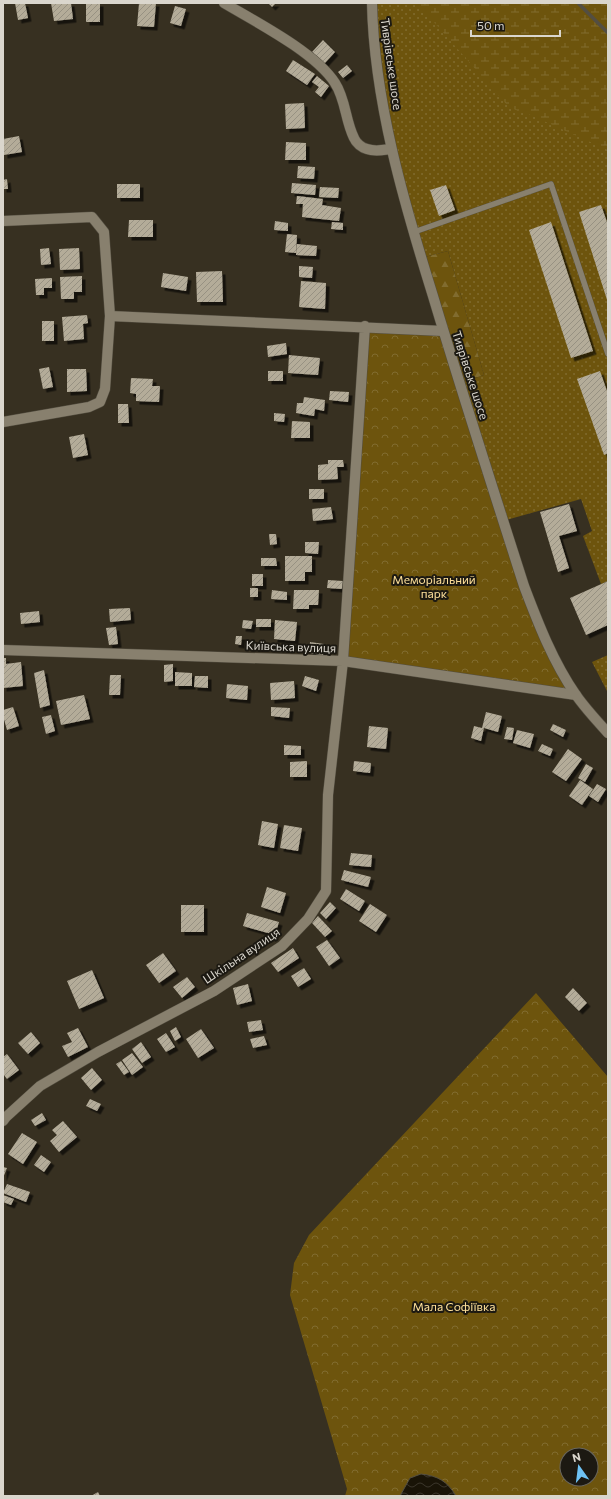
<svg xmlns="http://www.w3.org/2000/svg" width="611" height="1499" font-family="Commissioner,sans-serif">
  <style>
    .grass { fill: url(#grass-dots) }
    .forest { fill: url(#forest-firs) }
    .wetland { fill: url(#wetland-marsh) }
    .park { fill: url(#park-crowns); fill-rule: evenodd }
    .water { fill: url(#water-waves); stroke: #534e42 }
    .lines { fill: none; stroke-linecap: round; stroke-linejoin: round }
    .stream { stroke: #534e42; stroke-width: 3.5 }
    .building { fill: url(#building-hatch); filter: url(#shadow) }
    .service-casing { stroke: #534d40; stroke-width: 6 }
    .minor-casing { stroke: #534d40; stroke-width: 11 }
    .secondary-casing { stroke: #534d40; stroke-width: 11 }
    .service { stroke: #88806e; stroke-width: 5.5 }
    .minor { stroke: #88806e; stroke-width: 10 }
    .secondary { stroke: #88806e; stroke-width: 10 }
    .labels { text-anchor: middle; dominant-baseline: central; stroke-width: 4; stroke-linejoin: round; paint-order: stroke }
    .street-label { font-size: 12px; fill: #dad6cd; stroke: #1c1912 }
    .park-label { font-size: 12px; fill: #fee09a; stroke: #1c1912 }
  </style>
  <defs>
    <pattern id="grass-dots" width="8" height="8" patternUnits="userSpaceOnUse"><rect width="8" height="8" fill="#6d540d"/><path d="M2 2h.1M6 6h.1" fill="none" stroke="#816c2f" stroke-width="1.8" stroke-linecap="round"/></pattern>
    <pattern id="forest-firs" width="22" height="20" patternUnits="userSpaceOnUse"><rect width="22" height="20" fill="#6d540d"/><path d="M5 1l3.5 6h-7zM16 11l3.5 6h-7z" fill="#816c2f"/></pattern>
    <pattern id="wetland-marsh" width="20" height="14" patternUnits="userSpaceOnUse"><rect width="20" height="14" fill="#6d540d"/><path d="M1 5h8M5 5V1M11 12h8M15 12V8" fill="none" stroke="#816c2f"/></pattern>
    <pattern id="park-crowns" width="20" height="18" patternUnits="userSpaceOnUse"><rect width="20" height="18" fill="#6d540d"/><path d="M2 6a3 3 0 1 1 6 0M12 15a3 3 0 1 1 6 0" fill="none" stroke="#816c2f"/></pattern>
    <pattern id="water-waves" width="16" height="10" patternUnits="userSpaceOnUse"><rect width="16" height="10" fill="#191407"/><path d="M0 5q4-4 8 0t8 0" fill="none" stroke="#3a352a"/></pattern>
    <pattern id="building-hatch" width="6" height="6" patternUnits="userSpaceOnUse"><rect width="6" height="6" fill="#b4ac99"/><path d="M-1 1l2-2M0 6l6-6M5 7l2-2" fill="none" stroke="#979182"/></pattern>
    <filter id="shadow"><feDropShadow dx="3.5" dy="3.5" stdDeviation="0" flood-color="#0009"/></filter>
  </defs>
  <rect width="100%" height="100%" fill="#373021"/>
  <path class="grass" d="M372,3H480L608,142V581L601,584L583,536L592,531L581,499L503,521L460,383L484,375L448,251L421,258L391,149Z
    M608,655V693L592,662Z"/>
  <path class="forest" d="M448,251L484,375L460,383L421,258Z"/>
  <path class="wetland" d="M417,3H608V150L526,113L518,111L508,106Z"/>
  <path class="park" d="M365,326L443,331L524,586L576,695L343,661Z
    M536,993L608,1077V1496H345L347,1489L290,1295L294,1263L309,1235ZM567,1455H591V1479H567Z"/>
  <path class="water" d="M421,1474C438,1476 447,1481 456,1496H400L410,1478Z"/>
  <g class="lines">
    <path class="stream" d="M578,3L608,33"/>
  </g>
  <path class="building" d="M15,3H25L28,18L18,20Z
    M51,3H71L73,19L54,21Z
    M86,3H100V22H86Z
    M139,3H156L154,27L137,26Z
    M268,3H276L272,7Z
    M175,6L186,9L181,26L170,23Z
    M323,40L335,52L324,64L312,52Z
    M293,60L315,74L307,85L286,71Z
    M347,65L352,71L343,78L338,72Z
    M317,76L329,86L321,97L315,92L319,87L312,82Z
    M304,103L305,128L286,129L285,104Z
    M19,136L22,152L4,155L3,139Z
    M286,142L306,143V160H285Z
    M298,166L315,167L314,179L297,178Z
    M7,179L8,189H3V180Z
    M292,183L316,185L315,195L291,193Z
    M117,184H140V198H117Z
    M446,185L455,210L439,216L430,190Z
    M320,187L339,188L338,198L319,197Z
    M297,196L323,199L322,205L341,208L339,221L302,217L303,204H296Z
    M601,205L608,225V303L579,212Z
    M129,220H153V237H128Z
    M275,221L288,223V231L274,230Z
    M332,222L343,223V230L331,229Z
    M551,222L593,351L571,358L529,230Z
    M287,234L297,235L296,253L285,252Z
    M297,244L317,246L316,256L296,255Z
    M49,248L51,264L41,265L40,249Z
    M79,248L80,269L60,270L59,249Z
    M299,266L313,267L312,278L299,277Z
    M222,271L223,302H197L196,272Z
    M163,273L188,277L186,291L161,287Z
    M82,276V292H74V299H61L60,277Z
    M52,278V288H44V295H36L35,279Z
    M301,281L326,283L325,309L299,307Z
    M87,315L88,323L83,324L84,339L64,341L62,317Z
    M42,321H54V341H42Z
    M286,343L287,354L268,357L267,346Z
    M289,355L320,358L318,375L288,373Z
    M49,367L53,387L43,389L39,369Z
    M67,369H86L87,391L67,392Z
    M268,371H283V381H268Z
    M600,371L608,394V453L604,455L577,379Z
    M131,378L153,379L152,386H160L159,402L136,401V394L130,393Z
    M330,391L349,392L348,402L329,400Z
    M304,397L325,400L324,411L315,409L314,416L296,413L297,403H303Z
    M118,404H128L129,423H118Z
    M274,413L285,414L284,422L274,421Z
    M292,421L310,422V438H291Z
    M84,434L88,455L73,458L69,437Z
    M328,460H343L344,467H337L338,479L318,480V465L328,464Z
    M309,489H324V499H309Z
    M569,504L577,531L559,536L569,568L558,572L540,512Z
    M331,507L333,519L313,521L312,509Z
    M269,534H276L277,544L270,545Z
    M305,542H319L318,554L305,553Z
    M285,556H312V572H305V581H285Z
    M261,558H276L277,566H261Z
    M252,574H263V586H252Z
    M328,580L343,581L342,589L327,588Z
    M608,581V625L586,635L570,598Z
    M250,588H258V597H250Z
    M272,590L287,592V600L271,599Z
    M294,590H319L318,605H309V609H293Z
    M130,608L131,620L110,622L109,609Z
    M39,611L40,622L21,624L20,613Z
    M256,619H271V627H256Z
    M243,620L253,621L251,629L242,628Z
    M275,620L297,622L295,641L274,639Z
    M116,627L118,644L109,645L106,628Z
    M236,636H242L241,645L235,644Z
    M310,642L324,644L323,655L309,653Z
    M3,658H6V664L21,662L23,686L3,688Z
    M173,664V681L164,682V665Z
    M44,670L50,705L40,708L34,673Z
    M175,672L192,673V686H175Z
    M110,675H121L120,695H109Z
    M195,676H208V688L194,687Z
    M305,676L319,680L316,691L302,686Z
    M294,681L295,698L271,700L270,683Z
    M227,684L248,686L247,700L226,698Z
    M84,695L90,719L61,725L56,701Z
    M13,707L19,726L7,730L3,716V710Z
    M271,707L290,708L289,718L271,716Z
    M486,712L502,716L498,732L484,728L481,741L471,738L474,726L482,728Z
    M51,715L55,731L46,734L42,717Z
    M553,724L566,730L563,737L550,730Z
    M369,726L388,728L386,749L367,747Z
    M507,727L514,728L512,740L504,739Z
    M517,730L534,734L530,748L513,743Z
    M542,744L553,749L550,756L538,751Z
    M284,745L301,746V755H284Z
    M568,749L582,759L566,781L552,772Z
    M307,761V777H290V762Z
    M354,761L371,763L370,773L353,771Z
    M586,764L593,768L585,782L578,778Z
    M580,780L593,789L582,805L569,796Z
    M597,784L606,789L598,802L589,796Z
    M262,821L278,824L274,848L258,845Z
    M284,825L302,828L298,851L280,848Z
    M351,853L372,855L371,867L349,865Z
    M344,870L371,877L368,887L341,880Z
    M267,887L286,893L280,913L261,907Z
    M346,889L365,901L359,911L340,899Z
    M330,902L336,908L326,919L320,913Z
    M370,904L387,915L376,932L359,921Z
    M181,905H204V932H181Z
    M247,913L279,922L275,935L243,926Z
    M318,916L332,931L325,937L312,923Z
    M327,940L340,958L329,966L316,947Z
    M293,948L299,958L278,972L271,963Z
    M163,953L176,971L159,983L146,965Z
    M304,968L311,979L298,987L291,976Z
    M92,970L104,998L79,1009L67,981Z
    M187,977L195,987L182,998L173,987Z
    M248,984L252,1001L237,1005L233,988Z
    M573,988L587,1003L579,1011L565,997Z
    M261,1020L263,1030L249,1032L247,1022Z
    M176,1027L181,1037L175,1041L170,1031Z
    M78,1028L88,1047L68,1057L62,1046L72,1042L67,1033Z
    M201,1029L214,1048L198,1058L186,1039Z
    M31,1032L40,1043L28,1054L18,1043Z
    M166,1033L175,1047L166,1052L157,1039Z
    M264,1036L267,1045L253,1048L250,1039Z
    M141,1042L151,1057L142,1063L132,1049Z
    M132,1053L143,1067L132,1075L122,1060Z
    M7,1054L19,1070L7,1079L3,1074V1057Z
    M121,1061L129,1072L124,1075L116,1064Z
    M92,1068L102,1080L91,1090L81,1078Z
    M90,1099L101,1104L97,1111L86,1106Z
    M42,1113L46,1120L35,1126L31,1120Z
    M63,1121L77,1137L59,1152L50,1141L57,1135L52,1130Z
    M22,1133L37,1142L23,1164L8,1154Z
    M41,1155L51,1162L44,1172L34,1165Z
    M3,1167L7,1168L3,1178Z
    M7,1184L30,1192L26,1202L3,1193Z
    M3,1195L14,1199L11,1205L3,1202Z
    M98,1492L100,1496H91Z"/>
  <g class="lines">
    <defs>
      <path id="service" d="M414,232L551,184L608,354"/>
      <path id="minor" d="M224,3C256,22 315,52 335,83C346,100 345,120 354,138C356,143 362,148 367,149C375,152 383,150 391,149
        M3,221L92,217L104,232L110,316L105,389L100,402L89,407L3,422
        M110,316L443,331
        M3,650L343,661L576,695
        M3,1121L6,1117L40,1086L98,1052L214,991L282,946L308,919L326,891L328,795L343,661L365,326"/>
      <path id="secondary" d="M372,3C374,101 404,203 433,296C462,393 493,489 524,586C538,623 553,662 576,695C585,708 597,721 608,733"/>
    </defs>
    <use href="#service" class="service-casing"/>
    <use href="#minor" class="minor-casing"/>
    <use href="#secondary" class="secondary-casing"/>
    <use href="#service" class="service"/>
    <use href="#minor" class="minor"/>
    <use href="#secondary" class="secondary"/>
  </g>
  <g class="labels">
    <g class="street-label">
      <text transform="translate(392 64) rotate(82)">Тиврівське шосе</text>
      <text transform="translate(471 375) rotate(72)">Тиврівське шосе</text>
      <text transform="translate(291 646) rotate(2)">Київська вулиця</text>
      <text transform="translate(241 955) rotate(-34)">Шкільна вулиця</text>
    </g>
    <g class="park-label">
      <text x="434" y="579">Меморіальний<tspan x="434" dy="14">парк</tspan></text>
      <text x="454" y="1306">Мала Софіївка</text>
    </g>
  </g>
  <rect width="611" height="1499" fill="none" stroke="#dad6cd" stroke-width="8"/>
  <g transform="translate(579 1467) rotate(346)"><circle r="19" fill="#1c1912" stroke="#68655d"/>
  <path d="M0-3L7 15L0 10L-7 15Z" fill="#6ec2f4"/>
  <text y="-6" font-size="11" font-weight="bold" text-anchor="middle" fill="#dad6cd">N</text>
  </g>
  <path d="M471 30v6h89v-6" fill="none" stroke="#dad6cd" stroke-width="2"/>
  <text x="477" y="30" font-size="12" fill="#dad6cd" stroke="#1c1912" stroke-width="3" paint-order="stroke">50 m</text>
</svg>
